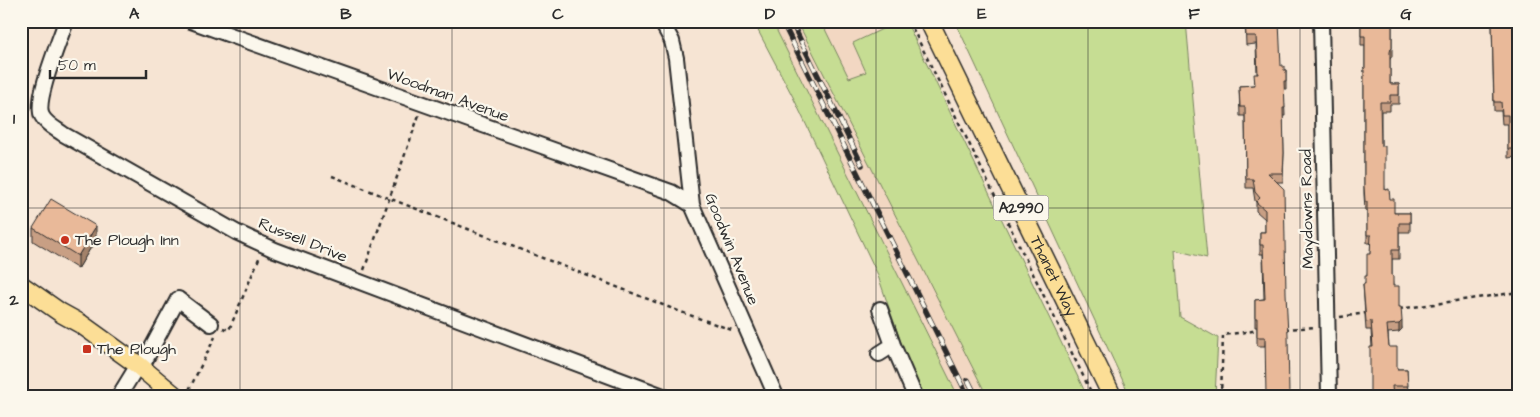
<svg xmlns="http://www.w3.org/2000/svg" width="1540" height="417" font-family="'Architects Daughter',sans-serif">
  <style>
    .built { fill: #f2d7c2 }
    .green { fill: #c6dd93; stroke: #78845f }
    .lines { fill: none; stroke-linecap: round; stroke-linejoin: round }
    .minor-casing { stroke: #2b2b2b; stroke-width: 18 }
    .major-casing { stroke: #2b2b2b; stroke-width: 21 }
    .path { stroke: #2b2b2b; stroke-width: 2.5; stroke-dasharray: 4 4; stroke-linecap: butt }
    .minor { stroke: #fbf7ec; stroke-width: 14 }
    .major { stroke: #fcde96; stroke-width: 18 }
    .rail-casing { stroke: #2b2b2b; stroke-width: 5.5 }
    .rail { stroke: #fbf7ec; stroke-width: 4; stroke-dasharray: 11; stroke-linecap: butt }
    .wall { fill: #c89f84; stroke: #2b2b2b }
    .shaded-wall { fill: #a3826b; stroke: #2b2b2b }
    .building { fill: #e9b999; stroke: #2b2b2b }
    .grid { fill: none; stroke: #2b2b2b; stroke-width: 1; stroke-opacity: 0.55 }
    .poi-dot { fill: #c8321e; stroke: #fbf7ec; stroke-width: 2 }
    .labels { text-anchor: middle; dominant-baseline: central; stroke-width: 4.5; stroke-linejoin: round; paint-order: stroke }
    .shield { fill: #fbf7ec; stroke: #696865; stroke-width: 1 }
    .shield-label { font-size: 15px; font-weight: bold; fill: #2b2b2b }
    .street-label { font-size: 16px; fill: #2b2b2b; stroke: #fbf7ec }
    .poi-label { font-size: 16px; fill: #2b2b2b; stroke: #fbf7ec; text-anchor: start }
    .neatline { fill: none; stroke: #2b2b2b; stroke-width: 2 }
    .grid-label { font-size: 16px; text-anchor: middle; font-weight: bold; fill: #2b2b2b }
  </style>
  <rect width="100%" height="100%" fill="#f6e4d3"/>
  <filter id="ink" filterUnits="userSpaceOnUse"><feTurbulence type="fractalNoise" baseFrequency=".02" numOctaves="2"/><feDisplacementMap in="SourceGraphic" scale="10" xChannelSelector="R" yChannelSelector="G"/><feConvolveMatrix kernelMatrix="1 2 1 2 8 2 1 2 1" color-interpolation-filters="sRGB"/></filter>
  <g filter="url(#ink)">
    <path class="built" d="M753,21H798L1011,396H922L905,354L877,273L793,97Z
      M821,21H899L853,43L866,72L848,78Z"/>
    <path class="green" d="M753,21H772L958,396H922L905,354L877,273L793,97Z
      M797,21H821L849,78L866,72L853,43L899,21H906L1087,396H987Z
      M955,21H1186L1207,258L1175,250L1180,317L1218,338L1215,396H1130Z"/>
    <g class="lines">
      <defs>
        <path id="minor" d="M66,21C60,40 34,100 42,116C46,124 56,129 63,134L236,232L275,250L663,396
          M191,21L671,192L692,205
          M661,21L672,41L676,58L692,205L776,396
          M1321,21L1329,396
          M880,309L893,345L915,396
          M879,354L893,345
          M141,368L178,299L211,324
          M119,396L138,365"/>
        <g id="major">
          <path id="s1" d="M929,21L1112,396"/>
          <path d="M21,285L61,313L81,324L138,365L175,396"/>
        </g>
      </defs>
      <use href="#minor" class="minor-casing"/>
      <use href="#major" class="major-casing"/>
      <path class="path" d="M909,21L1093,396
        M332,176L681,312L732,330
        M364,270L419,115
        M1399,309L1519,292
        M1340,317L1366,313
        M223,328L229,330L260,256
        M1285,329L1315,327
        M189,390L215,337
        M1221,396L1223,335L1260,330"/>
      <use href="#minor" class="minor"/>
      <use href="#major" class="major"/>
      <defs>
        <path id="rail" d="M782,21L968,396
          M791,21L862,165
          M968,380L976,396"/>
      </defs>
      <use href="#rail" class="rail-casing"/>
      <use href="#rail" class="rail"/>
    </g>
    <path class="wall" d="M1245,21L1284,70H1286V89H1284L1285,116H1283L1284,153L1283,182H1276L1265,346H1257V327H1255V300L1264,299L1263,254H1260V232H1265V219L1256,211V202L1255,201L1253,188H1246L1245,116H1240L1239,86L1254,85L1257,74L1256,44L1246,45Z
      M1361,21H1392V57H1391L1390,60V84H1399V104H1390V111H1381V146L1385,190L1390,199L1394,213H1410V232H1399V259H1392V276L1393,286L1399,307L1402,329L1399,332L1388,333L1389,347L1397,369H1407L1408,395H1393L1372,347L1371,330H1366L1363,284H1365L1367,276L1370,254L1371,243H1367V211H1365L1364,194V68H1365V45H1361Z
      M1492,22L1515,109H1519V171H1517L1516,157L1508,158V124H1502L1501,111H1494Z
      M33,228L96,239L78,269L33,241Z"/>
    <path class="shaded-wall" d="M96,226V239L78,269V256Z
      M1402,321V329L1399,332V324Z"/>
    <path class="building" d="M1245,21H1277V22H1279L1281,66H1284V70H1286V81H1284L1285,108H1283L1284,153L1283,173H1268L1284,189L1286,293L1288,335L1289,396H1266L1265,337H1257V318H1255V300L1265,299L1263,245H1260V232H1265V210L1256,202L1260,198L1255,192L1253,179H1246L1245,107H1240L1239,86L1255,85L1254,74H1258L1256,36H1246Z
      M1361,21H1392V48H1391L1390,52V84H1399V95H1390V102H1380L1381,146H1385V190L1389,189L1390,199H1394V213H1410V223H1399V250H1392V276H1393V286H1399V307H1401L1402,321L1399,324L1387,325L1389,347H1397V369H1407L1408,386H1392L1393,396H1370V347H1373L1371,321L1366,322L1363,284H1365V276H1367V254H1370L1371,235H1367V202H1365L1364,186V68H1365V36H1361Z
      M1494,21H1513L1515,109H1519V163H1517L1516,149H1508V115H1502L1501,102H1494L1492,22H1494Z
      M51,199L96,226L78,256L33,228Z
      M1518,298H1519V339H1518Z
      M1515,368H1519V396H1511V389H1514Z"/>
  </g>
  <path class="grid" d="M240,21V396M452,21V396M664,21V396M876,21V396M1088,21V396M1300,21V396M21,208H1519"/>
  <g class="poi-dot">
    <circle cx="65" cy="240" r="5"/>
    <rect x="82" y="344" width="10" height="10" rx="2.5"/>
  </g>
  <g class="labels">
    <rect class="shield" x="993.5" y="195.5" width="55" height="25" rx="4"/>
    <g class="shield-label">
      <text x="1021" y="208">A2990</text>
    </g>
    <g class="street-label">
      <text transform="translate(448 95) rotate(20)">Woodman Avenue</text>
      <text transform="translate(1307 209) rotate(-91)">Maydowns Road</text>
      <text transform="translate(303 240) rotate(22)">Russell Drive</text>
      <text transform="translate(732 249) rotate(68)">Goodwin Avenue</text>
      <text stroke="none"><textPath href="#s1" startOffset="284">Thanet Way</textPath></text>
    </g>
    <g class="poi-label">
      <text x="75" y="240">The Plough Inn</text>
      <text x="97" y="349">The Plough</text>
    </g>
  </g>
  <rect width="1540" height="417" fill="none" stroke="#fbf7ec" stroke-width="55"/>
  <path d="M50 70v8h96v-8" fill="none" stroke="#2b2b2b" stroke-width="2.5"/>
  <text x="58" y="70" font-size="15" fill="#2b2b2b" stroke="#fbf7ec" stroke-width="4" paint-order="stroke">50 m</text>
  <rect x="28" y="28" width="1484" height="362" class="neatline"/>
  <g class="grid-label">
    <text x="134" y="19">A</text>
    <text x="346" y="19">B</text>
    <text x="558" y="19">C</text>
    <text x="770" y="19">D</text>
    <text x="982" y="19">E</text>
    <text x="1194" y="19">F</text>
    <text x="1406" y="19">G</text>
    <text x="14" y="124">1</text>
    <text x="14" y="305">2</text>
  </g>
</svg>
